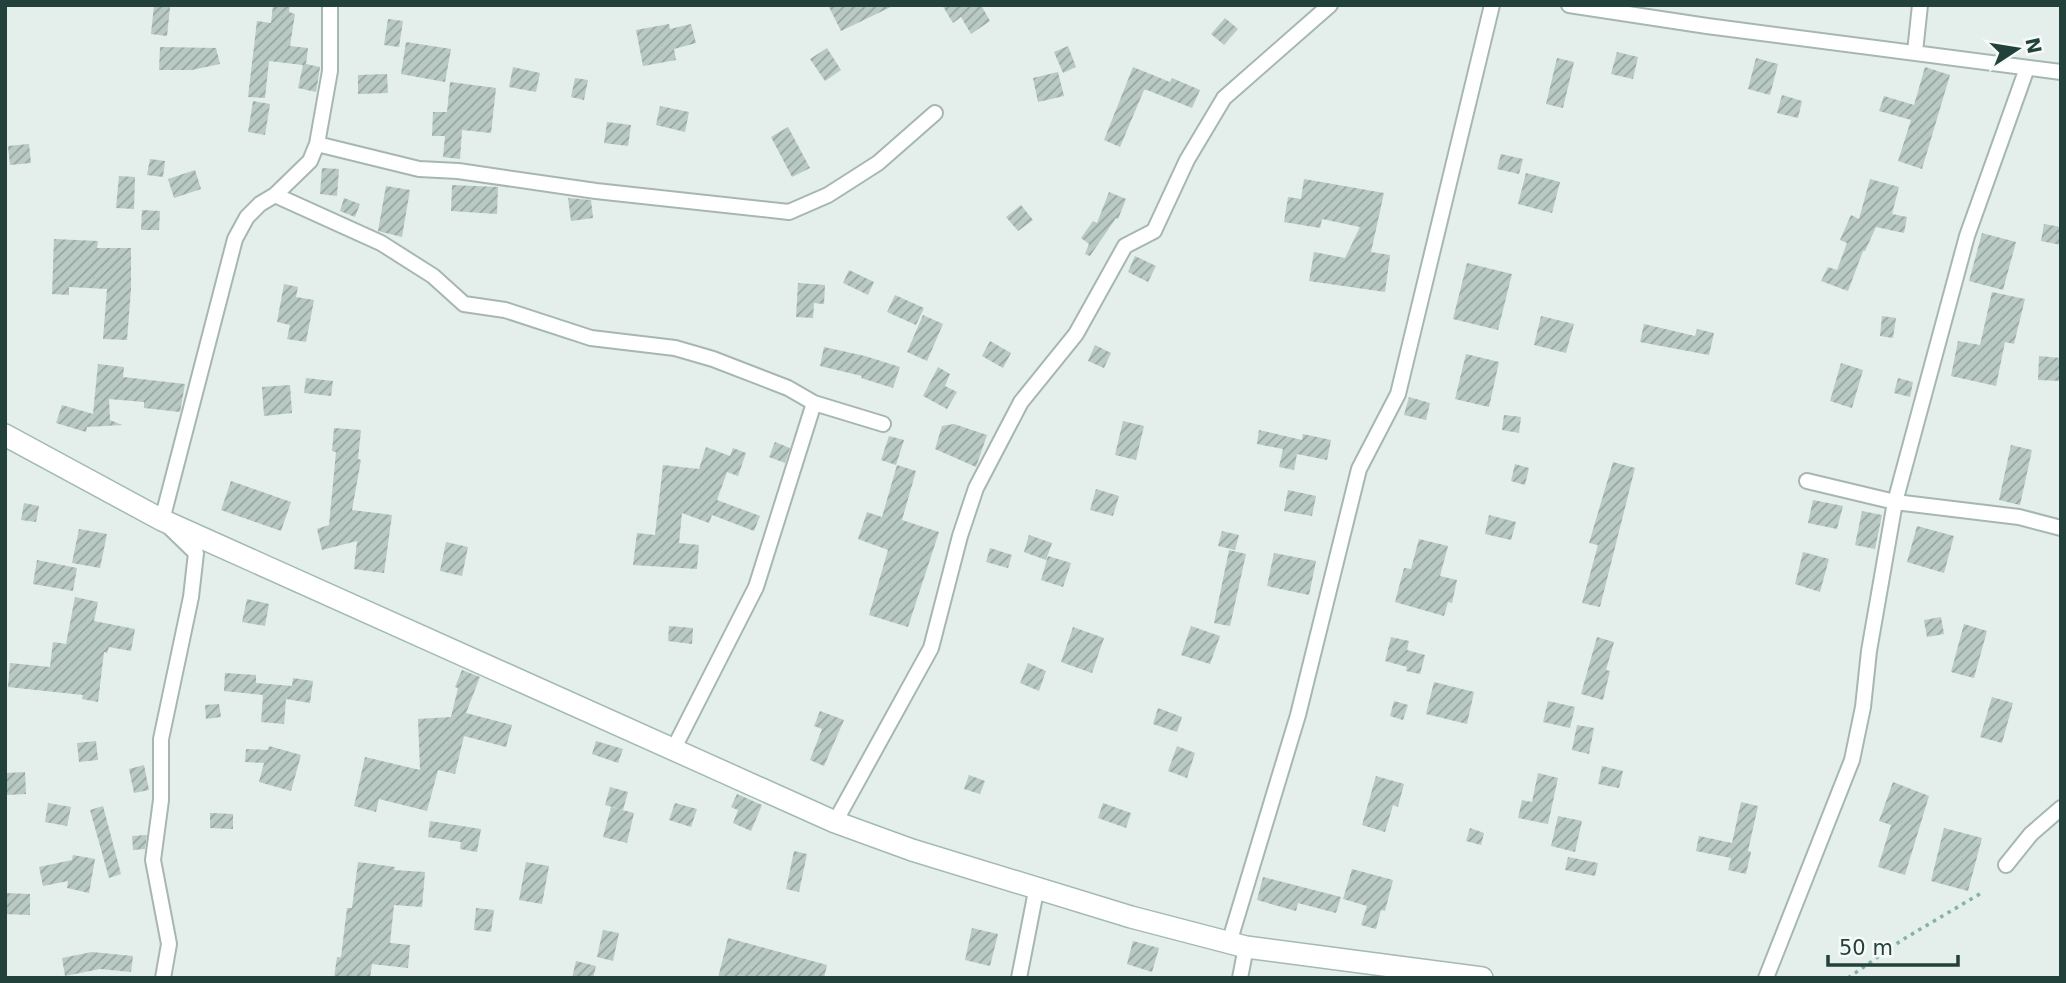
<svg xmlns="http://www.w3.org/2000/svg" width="2066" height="983" font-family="'DejaVu Sans',sans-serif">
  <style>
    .building { fill: url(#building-hatch) }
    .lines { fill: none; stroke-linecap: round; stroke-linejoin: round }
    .street-casing { stroke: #a6b7b2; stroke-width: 18 }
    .secondary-casing { stroke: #a2bab3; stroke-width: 24 }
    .path { stroke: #83b3a7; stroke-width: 3.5; stroke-dasharray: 3.5 5; stroke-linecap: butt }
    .street { stroke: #fff; stroke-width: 14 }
    .secondary { stroke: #fff; stroke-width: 21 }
  </style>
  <defs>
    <pattern id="building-hatch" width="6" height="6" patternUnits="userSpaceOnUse" patternTransform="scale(1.75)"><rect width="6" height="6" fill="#b9c9c3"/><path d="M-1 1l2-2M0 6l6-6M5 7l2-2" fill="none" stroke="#96a5a0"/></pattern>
  </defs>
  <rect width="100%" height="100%" fill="#e4eeea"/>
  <path class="building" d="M154,5L170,7L167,36L151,34Z
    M273,5H290L289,12L295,14L290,46L308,48L306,64L320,67L316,92L298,88L303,65L269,61L265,98L248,97L257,21L271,23Z
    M828,5H895L841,31Z
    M942,5H981L990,21L971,34L961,17L953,23Z
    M1225,18L1238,29L1224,45L1211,34Z
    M388,19L403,21L399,47L384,45Z
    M669,24L670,29L691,24L696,43L674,49L676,60L643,66L636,30Z
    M406,42L451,49L445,82L401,74Z
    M1068,46L1076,67L1063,73L1054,52Z
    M160,47L216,48L220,64L192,70H159Z
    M827,48L841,70L825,81L810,59Z
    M1617,52L1638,57L1633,79L1611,74Z
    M1557,58L1574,62L1563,108L1546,104Z
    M1756,58L1778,64L1770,95L1748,89Z
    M513,67L540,73L536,92L509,87Z
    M1133,67L1170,82L1172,78L1200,90L1192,108L1147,90H1144L1120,147L1104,140Z
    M1925,67L1950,75L1922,169L1898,161L1911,120L1879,111L1884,96L1914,105Z
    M1058,72L1064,96L1038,102L1033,78Z
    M387,74L388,93L358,94V75Z
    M575,78L588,80L584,100L571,97Z
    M450,82L496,88L491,133L462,130L460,159L443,157L445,136H432L433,112H447Z
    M1782,95L1802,101L1798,118L1777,113Z
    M253,101L270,104L265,135L248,132Z
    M660,106L689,112L685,132L656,125Z
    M607,122L631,125L628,146L604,143Z
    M788,127L810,168L792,177L771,137Z
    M29,144L31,163L10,165L8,146Z
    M1501,154L1523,159L1519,174L1497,169Z
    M150,159L165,161L163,177L147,175Z
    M322,168L339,169L337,196L320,194Z
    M195,170L201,189L174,198L168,179Z
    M1526,173L1560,182L1552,213L1518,204Z
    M119,176L135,177L134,209L116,208Z
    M1304,179L1384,193L1371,252L1390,255L1385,292L1309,281L1314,252L1345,258L1360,227L1322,219L1320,228L1284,222L1288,197L1301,199Z
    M1870,179L1899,187L1892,214L1907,217L1904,233L1876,227L1865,251H1863L1848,291L1821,281L1828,267L1837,270L1847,243L1840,240L1851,215L1859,219Z
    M452,185L498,187L497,214L451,211Z
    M386,186L410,190L402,237L378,231Z
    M1109,192L1126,199L1118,219L1116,218L1090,256L1085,254L1089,244L1081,238L1093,221L1097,223Z
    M344,198L360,204L355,217L340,211Z
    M568,198L591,200L593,218L571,221Z
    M1021,205L1033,220L1018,231L1006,217Z
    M142,210L160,211L159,230H141Z
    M2044,224L2061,227V245L2041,241Z
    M1982,233L2016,242L2003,290L1969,281Z
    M54,239L98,241L97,248H131V289L127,340L103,339L107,289L69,287V295L52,294Z
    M1135,256L1156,266L1148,282L1128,272Z
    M1467,263L1512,274L1498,330L1453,319Z
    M849,270L874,282L868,295L843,283Z
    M798,283L825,285L824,304L814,303L813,318L796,317Z
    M284,284L298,287L296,297L314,300L306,342L287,339L290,325L277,322Z
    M1992,292L2025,299L2014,344L2005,342L1996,386L1951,376L1958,341L1980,345Z
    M895,295L924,308L916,325L887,312Z
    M923,315L943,324L927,361L907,352Z
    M1541,316L1574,324L1566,353L1534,345Z
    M1882,316L1896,318L1893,338L1880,336Z
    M1644,324L1695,336L1697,329L1714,333L1709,355L1640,342Z
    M990,341L1011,353L1003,368L982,356Z
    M1095,345L1111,353L1104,368L1088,361Z
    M824,347L865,356L900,367L893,388L861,378L862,376L820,366Z
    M1466,354L1499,362L1489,407L1455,399Z
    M2039,356L2061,358V381L2038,380Z
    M1841,363L1863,370L1852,408L1830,401Z
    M98,364L124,367L123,377L185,384L180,412L144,408V402L109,399L110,420L122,425L87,427L86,432L56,423L62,405L93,414Z
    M938,367L950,374L945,386L957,392L947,409L923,396Z
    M306,378L333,381L331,396L304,393Z
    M1898,378L1913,382L1910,397L1894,393Z
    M290,385L292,413L264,416L262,387Z
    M1409,397L1430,403L1426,420L1404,415Z
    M1504,415L1521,417L1519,433L1502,430Z
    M1123,421L1144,426L1136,460L1115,455Z
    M954,424L987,435L976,467L935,449L942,426Z
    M334,428L361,430L358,459L361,460L352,510L392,515L384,573L354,569L357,541L322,550L317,529L329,525L336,452L332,451Z
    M1259,430L1302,440L1303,434L1331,440L1327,460L1297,454L1294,470L1279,467L1283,449L1257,444Z
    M889,436L904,440L896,465L881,460Z
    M775,442L790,448L785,463L769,457Z
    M2011,445L2032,450L2020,505L1999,500Z
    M706,447L730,456L733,448L746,453L738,476L727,472L717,500L760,516L754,531L712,515L709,523L682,513L679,543L699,545L697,569L633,565L637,533L655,535L663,465L699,469Z
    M1613,462L1635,468L1600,607L1582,603L1598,545L1589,543Z
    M1515,464L1529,468L1525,485L1511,481Z
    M897,465L916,471L902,520L939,532L908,627L869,615L888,550L858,539L867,512L882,517Z
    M231,481L291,502L281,531L221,510Z
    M1096,489L1119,496L1113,516L1090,510Z
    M1288,490L1316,496L1312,516L1284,511Z
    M1813,500L1843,506L1837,529L1808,523Z
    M24,503L39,506L36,522L21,520Z
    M1862,511L1882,515L1875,549L1855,545Z
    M1489,515L1516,522L1511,540L1485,534Z
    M1917,526L1954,536L1944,573L1907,562Z
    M79,529L107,534L100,568L72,563Z
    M1222,531L1239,535L1235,550L1218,546Z
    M1029,535L1052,543L1046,560L1024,552Z
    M1419,539L1448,546L1440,576L1457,580L1452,603L1448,602L1444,616L1395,602L1404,568L1411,569Z
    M446,542L468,547L462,576L440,571Z
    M990,548L1012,555L1008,568L986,562Z
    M1229,550L1246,554L1230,626L1214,623Z
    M1803,552L1829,559L1820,592L1795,584Z
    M1274,553L1316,561L1309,595L1267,586Z
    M1048,556L1071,563L1063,587L1041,580Z
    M37,560L77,568L73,591L33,584Z
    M75,597L98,602L94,621L135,629L131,651L109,647L107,653L104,652L98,702L82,699L83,695L8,687L10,663L50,667L53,642L66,644Z
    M247,599L269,604L265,626L242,622Z
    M1941,617L1944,634L1927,637L1924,620Z
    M1964,624L1987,631L1974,678L1951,672Z
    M669,626L693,628L692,644L668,641Z
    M1191,626L1220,636L1210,664L1181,655Z
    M1073,627L1104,638L1092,673L1061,662Z
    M1391,637L1409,641L1407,650L1425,655L1420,674L1406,671L1407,667L1385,661Z
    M1597,637L1614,642L1606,670L1610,671L1603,700L1581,694Z
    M1028,663L1046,671L1039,691L1020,683Z
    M462,670L480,677L466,713L512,725L506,747L464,736L455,774L438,770L427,811L379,799L376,812L354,806L365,757L420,770L418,719L451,717L458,688L455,687Z
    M225,673L256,675V683L292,686L293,678L313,681L310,703L286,699L284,724L261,722L263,695L224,691Z
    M1434,682L1474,692L1467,724L1426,714Z
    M1992,697L2013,703L2002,743L1980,737Z
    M1394,701L1408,705L1403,720L1390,716Z
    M1548,701L1575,707L1570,728L1543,722Z
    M219,704L221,717L206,719L205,705Z
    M1158,708L1182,717L1177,732L1153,724Z
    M820,711L844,720L824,766L810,760L822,729L814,726Z
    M1577,725L1594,728L1589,754L1572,750Z
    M96,741L98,760L79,762L77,743Z
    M596,741L623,749L618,763L592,754Z
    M269,746L301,755L291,791L259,782L264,763L245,762L246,749L268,750Z
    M1177,746L1195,753L1187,778L1168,771Z
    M144,765L149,790L134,793L129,769Z
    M1602,766L1623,771L1619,788L1598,784Z
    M25,772L26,794L7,795L6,773Z
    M1538,773L1558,778L1548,824L1518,818L1522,800L1532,802Z
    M969,775L985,781L980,794L964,789Z
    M1376,776L1404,784L1398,807L1393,805L1385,832L1362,825Z
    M1893,782L1929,796L1905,875L1878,867L1891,825L1879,821Z
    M610,787L628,792L623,810L605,805Z
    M737,794L762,805L751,831L733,823L738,810L731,807Z
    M1741,802L1758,806L1748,851L1751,852L1746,874L1728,870L1731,858L1696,851L1699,836L1732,843Z
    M48,803L71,807L67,826L45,822Z
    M675,803L697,809L691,827L669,820Z
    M1103,803L1131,813L1126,828L1098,818Z
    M103,806L121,874L109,878L90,810Z
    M611,807L634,813L627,843L603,837Z
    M210,813L233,814V829L210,828Z
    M1558,816L1582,821L1575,852L1551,846Z
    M430,821L481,829L477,852L460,849L461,842L428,837Z
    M1470,828L1484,833L1481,845L1466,841Z
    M1944,828L1982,838L1968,891L1931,881Z
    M147,835L145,849L133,850L132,836Z
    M794,851L807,854L799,892L786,889Z
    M73,855L95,859L89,893L67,888L68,881L43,886L39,867L72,860Z
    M1568,857L1598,863L1595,876L1565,870Z
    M358,862L395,867L394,870L425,872L422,907L394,905L390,943L410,945L408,968L372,964L370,978H334L337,957H341L347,908H352Z
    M526,862L549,866L542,904L519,900Z
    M1352,869L1393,880L1385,911L1381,910L1376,929L1361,925L1367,906L1343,899Z
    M1263,877L1341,897L1336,913L1298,903L1296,911L1257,900Z
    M5,893L30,894V915L5,914Z
    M476,908L494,910L491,932L474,930Z
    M972,928L998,934L990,966L965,960Z
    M603,930L619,933L613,961L597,957Z
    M728,938L827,965L824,978H718Z
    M1133,941L1159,948L1152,972L1127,964Z
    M92,952L133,956L131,972L100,969L65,976L62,958Z
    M576,961L596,966L593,978H572Z"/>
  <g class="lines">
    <defs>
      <path id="street" d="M1569,5L1707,26L2061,72
        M1915,52L1920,5
        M317,144L419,169L458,171L596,191L789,212L828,195L878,163L935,113
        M275,195L381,243L433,276L464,304L505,310L591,338L675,348L713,359L788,388L814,403L883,424
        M1807,481L1895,502L2019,517L2061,528
        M674,748L756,587L814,403
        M835,822L931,648L960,536L976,488L1021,402L1076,334L1125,246L1154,231L1187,160L1224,98L1330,5
        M2006,865L2031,834L2061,808
        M1229,943L1298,715L1359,469L1398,394L1492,5
        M163,978L169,944L153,860L161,800V739L191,597L196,553L162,520L235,239L247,217L260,204L275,195L310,161L317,144L330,71V5
        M1019,978L1037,886
        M1240,978L1246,947
        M1766,978L1852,760L1863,707L1869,651L1895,502L1967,236L2027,68"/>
      <path id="secondary" d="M5,435L162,520L835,822L912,850L1131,917L1246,947L1482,978"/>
    </defs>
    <use href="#street" class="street-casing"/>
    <use href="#secondary" class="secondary-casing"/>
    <path class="path" d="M1848,978L1902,940L1983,892"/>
    <use href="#street" class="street"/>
    <use href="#secondary" class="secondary"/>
  </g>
  <rect width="2066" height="983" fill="none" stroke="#22413b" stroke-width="14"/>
  <g transform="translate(2017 49) rotate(78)" stroke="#f5faf8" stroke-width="5" paint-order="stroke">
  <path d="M0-5L12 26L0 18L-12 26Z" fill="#22413b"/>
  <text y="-10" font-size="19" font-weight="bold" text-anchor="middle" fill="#22413b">N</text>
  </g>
  <path d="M1828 955v10h130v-10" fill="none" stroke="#22413b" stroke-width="3.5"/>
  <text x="1839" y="955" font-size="21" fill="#22413b" stroke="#f5faf8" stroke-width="5" paint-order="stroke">50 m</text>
</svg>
